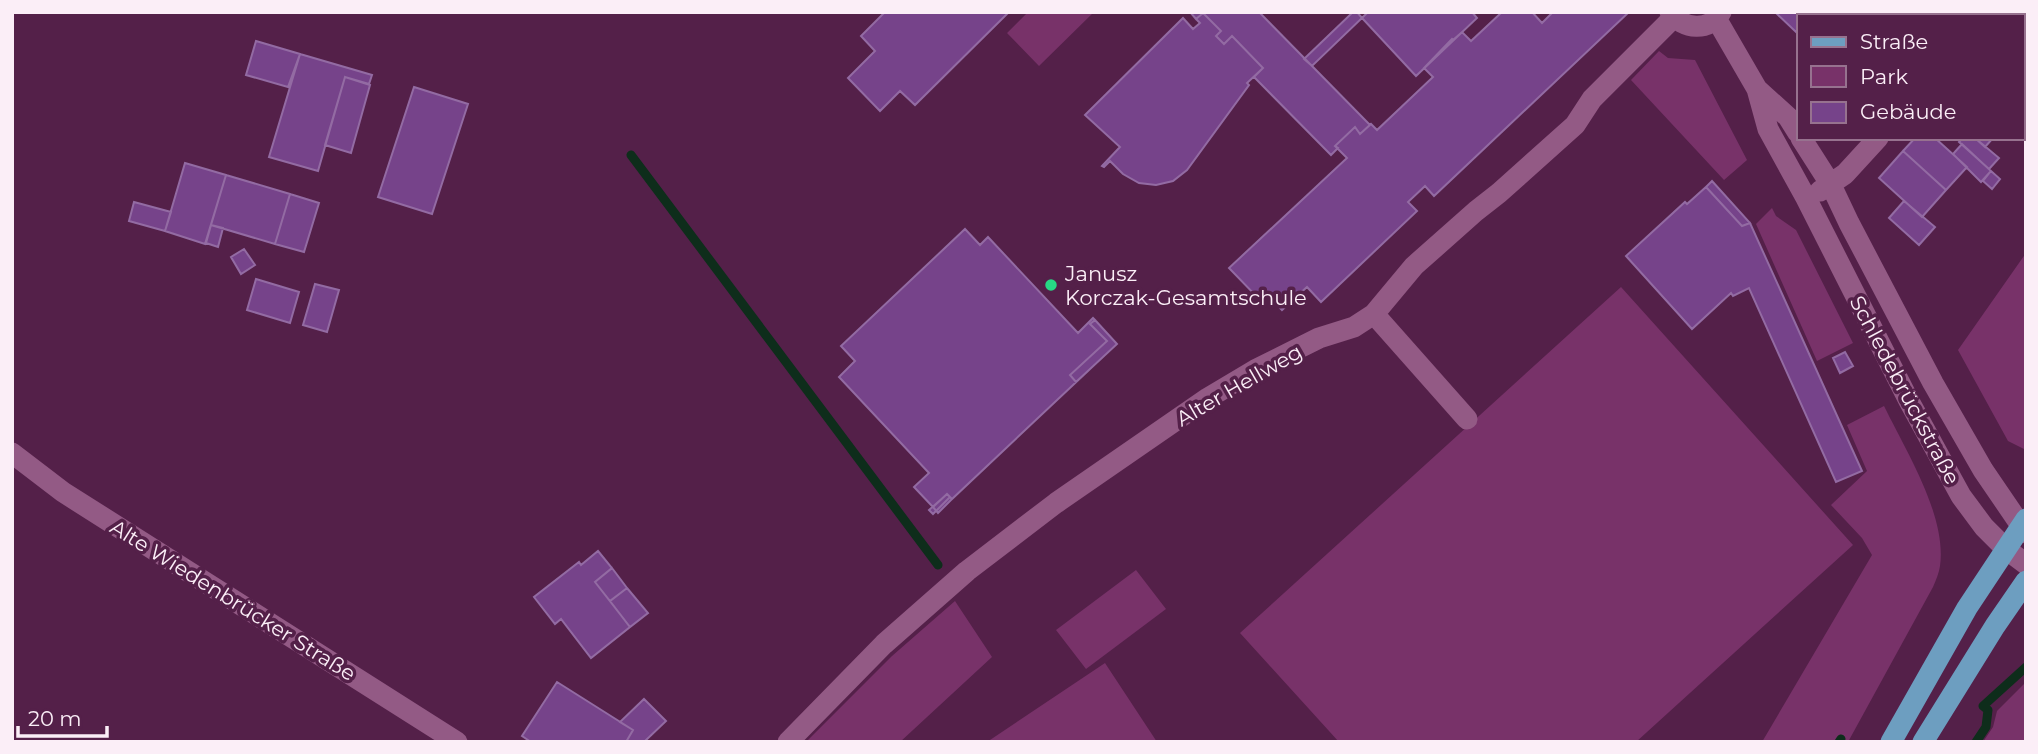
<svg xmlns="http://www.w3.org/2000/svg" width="2038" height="754" font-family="Montserrat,sans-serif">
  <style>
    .green { fill: #783269 }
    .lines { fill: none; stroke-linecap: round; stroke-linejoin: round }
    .stream { stroke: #0e2d1b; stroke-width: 9 }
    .building { fill: #76438a; stroke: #936ba3; stroke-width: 2 }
    .minor { stroke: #935a85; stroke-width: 21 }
    .major { stroke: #6d9ec0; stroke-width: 21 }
    .poi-dot { fill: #27d885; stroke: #542049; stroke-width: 2.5 }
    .labels { text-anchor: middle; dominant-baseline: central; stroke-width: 7; stroke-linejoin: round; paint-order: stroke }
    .poi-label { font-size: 21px; fill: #fbeef7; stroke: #542049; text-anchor: start }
    .street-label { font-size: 21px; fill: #fbeef7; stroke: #542049 }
  </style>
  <rect width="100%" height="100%" fill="#542049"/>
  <path class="green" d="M1028,12H1094L1039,66L1007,33Z
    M1659,51L1668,58L1695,60L1747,160L1724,180L1631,80Z
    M1772,208L1776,216L1796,230L1853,343L1817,361L1756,224Z
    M2026,253V450L2008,441L1958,350Z
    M1621,287L1853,545L1636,742H1339L1240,633Z
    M1884,406C1906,451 1947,516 1940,566C1939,573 1936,580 1933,587L1848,742H1762L1872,555L1862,538L1831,505L1867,471L1847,425Z
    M1136,570L1166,609L1086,669L1056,630Z
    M955,601L992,657L900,742H806L892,656Z
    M1105,663L1157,742H987Z
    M2026,682V742H1983L1993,727L1997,711Z"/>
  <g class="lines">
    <path class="stream" d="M631,155L938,565
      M1839,742L1841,739
      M1976,742L1986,727L1988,710L1983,706L2026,667"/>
  </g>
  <path class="building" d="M885,12H1009L915,105L900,91L880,111L848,78L875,51L861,36Z
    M1190,12H1259L1370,125L1360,134L1355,127L1335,146L1338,148L1331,155L1254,77L1263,68L1232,36L1224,44L1216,36L1221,31L1203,13L1196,19Z
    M1353,12H1357L1362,18L1312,66L1304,59Z
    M1368,12H1472L1477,18L1416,76L1362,18Z
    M1502,12H1532L1542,23L1553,12L1628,13L1434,196L1425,186L1408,202L1417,211L1321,302L1307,287L1282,310L1263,290L1256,296L1229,268L1347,158L1335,146L1355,127L1360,134L1371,124L1377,130L1433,77L1424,68L1452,39L1453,40L1462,32L1471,41Z
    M1775,12H1813L1810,16H1798V29L1796,32Z
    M1203,13L1221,31L1216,36L1224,44L1232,36L1263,68L1247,83L1249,85L1187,170L1173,181L1156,185L1139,183L1123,174L1110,161L1104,167L1102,166L1120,147L1085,115L1183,18L1193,29L1200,23L1196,19Z
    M2026,15V56L2022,53V19Z
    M256,41L300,54L288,87L246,75Z
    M300,54L372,75L369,84L345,77L318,171L269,157Z
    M345,77L370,85L351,153L325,145Z
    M2022,79L2026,82V100L2022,97Z
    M414,87L468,104L432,214L378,197Z
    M1915,138H1935L1967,167L1946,190L1903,151Z
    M1963,138H1975L1999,158L1989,169L1959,142Z
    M1975,138H1993L1985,147Z
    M1962,144L1991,171L1981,182L1953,154Z
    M1903,151L1946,190L1922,217L1879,178Z
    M185,163L226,175L205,244L165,231Z
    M1991,171L2000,179L1992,189L1983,181Z
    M226,175L290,194L275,244L211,225Z
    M1712,181L1750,223L1742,226L1706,187Z
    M1706,187L1742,226L1750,223L1862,471L1836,482L1749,288L1733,296L1731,293L1692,329L1626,256L1685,202L1687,204Z
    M290,194L319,203L304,252L275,244Z
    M1904,201L1935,227L1919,245L1889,218Z
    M134,202L171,212L165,231L129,221Z
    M211,225L223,228L218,247L206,243Z
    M965,229L980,245L988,237L1078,333L1093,318L1095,320L1090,324L1107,341L1070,375L1076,382L1089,370L952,499L947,494L933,507L914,487L929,473L839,377L855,361L841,346Z
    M244,249L255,265L241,274L231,257Z
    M256,279L299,292L290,323L247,310Z
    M315,284L339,290L327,332L303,325Z
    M1095,320L1117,344L1076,382L1070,375L1107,341L1090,324Z
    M1845,352L1853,366L1840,373L1833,358Z
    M947,494L950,497L933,514L929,510Z
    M947,494L952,499L938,513L933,507Z
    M598,551L612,568L595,582L630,627L591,658L561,619L555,624L534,597L579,562L581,565Z
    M612,568L627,588L610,601L595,582Z
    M627,588L648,613L630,627L610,601Z
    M557,682L633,730L626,742H531L522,736Z
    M644,699L666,721L644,742H626L633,730L620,722Z"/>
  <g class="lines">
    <path class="minor" d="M1670,12C1683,30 1710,32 1721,12
      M1989,16L1992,12
      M1717,20L1757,89L1768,129L1806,198L1909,401L1961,496L1984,527L2006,549L2026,564
      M1757,89L1788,117L1798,133
      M1801,138L1831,185L1849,223L1933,383L1983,470L2026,533
      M1820,191L1845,174L1878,138
      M1374,314L1467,419
      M12,453L63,492L457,742
      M788,742L884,644L967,571L1056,503L1208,398L1255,370L1319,338L1354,327L1374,314L1414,266L1476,211L1499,193L1575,125L1592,99L1674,17"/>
    <path class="major" d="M1891,742L1967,608L2026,519
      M1923,742L1995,626L2026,581"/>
  </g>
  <circle class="poi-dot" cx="1051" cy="285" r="7"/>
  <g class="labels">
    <g class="poi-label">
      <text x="1065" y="273">Janusz<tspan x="1065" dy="24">Korczak-Gesamtschule</tspan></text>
    </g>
    <g class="street-label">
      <text transform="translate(1239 385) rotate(-30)">Alter Hellweg</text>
      <text transform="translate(1905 390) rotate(62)">Schledebrückstraße</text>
      <text transform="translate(233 600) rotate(32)">Alte Wiedenbrücker Straße</text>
    </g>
  </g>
  <rect width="2038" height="754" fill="none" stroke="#fbeef7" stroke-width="28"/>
  <rect x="1797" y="14" width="228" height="126" fill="#542049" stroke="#97728f" stroke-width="2"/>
  <rect x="1811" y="37" width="35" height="10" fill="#6d9ec0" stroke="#97728f" stroke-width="2"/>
  <text x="1860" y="49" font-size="21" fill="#fbeef7">Straße</text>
  <rect x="1811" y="66" width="35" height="21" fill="#783269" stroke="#97728f" stroke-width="2"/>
  <text x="1860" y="84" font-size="21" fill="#fbeef7">Park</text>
  <rect x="1811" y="102" width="35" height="21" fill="#76438a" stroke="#97728f" stroke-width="2"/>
  <text x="1860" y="119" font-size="21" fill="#fbeef7">Gebäude</text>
  <path d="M18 726v10h89v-10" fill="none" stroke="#fbeef7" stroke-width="3.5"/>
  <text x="28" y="726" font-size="21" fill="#fbeef7" stroke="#542049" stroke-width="5" paint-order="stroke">20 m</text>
</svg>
